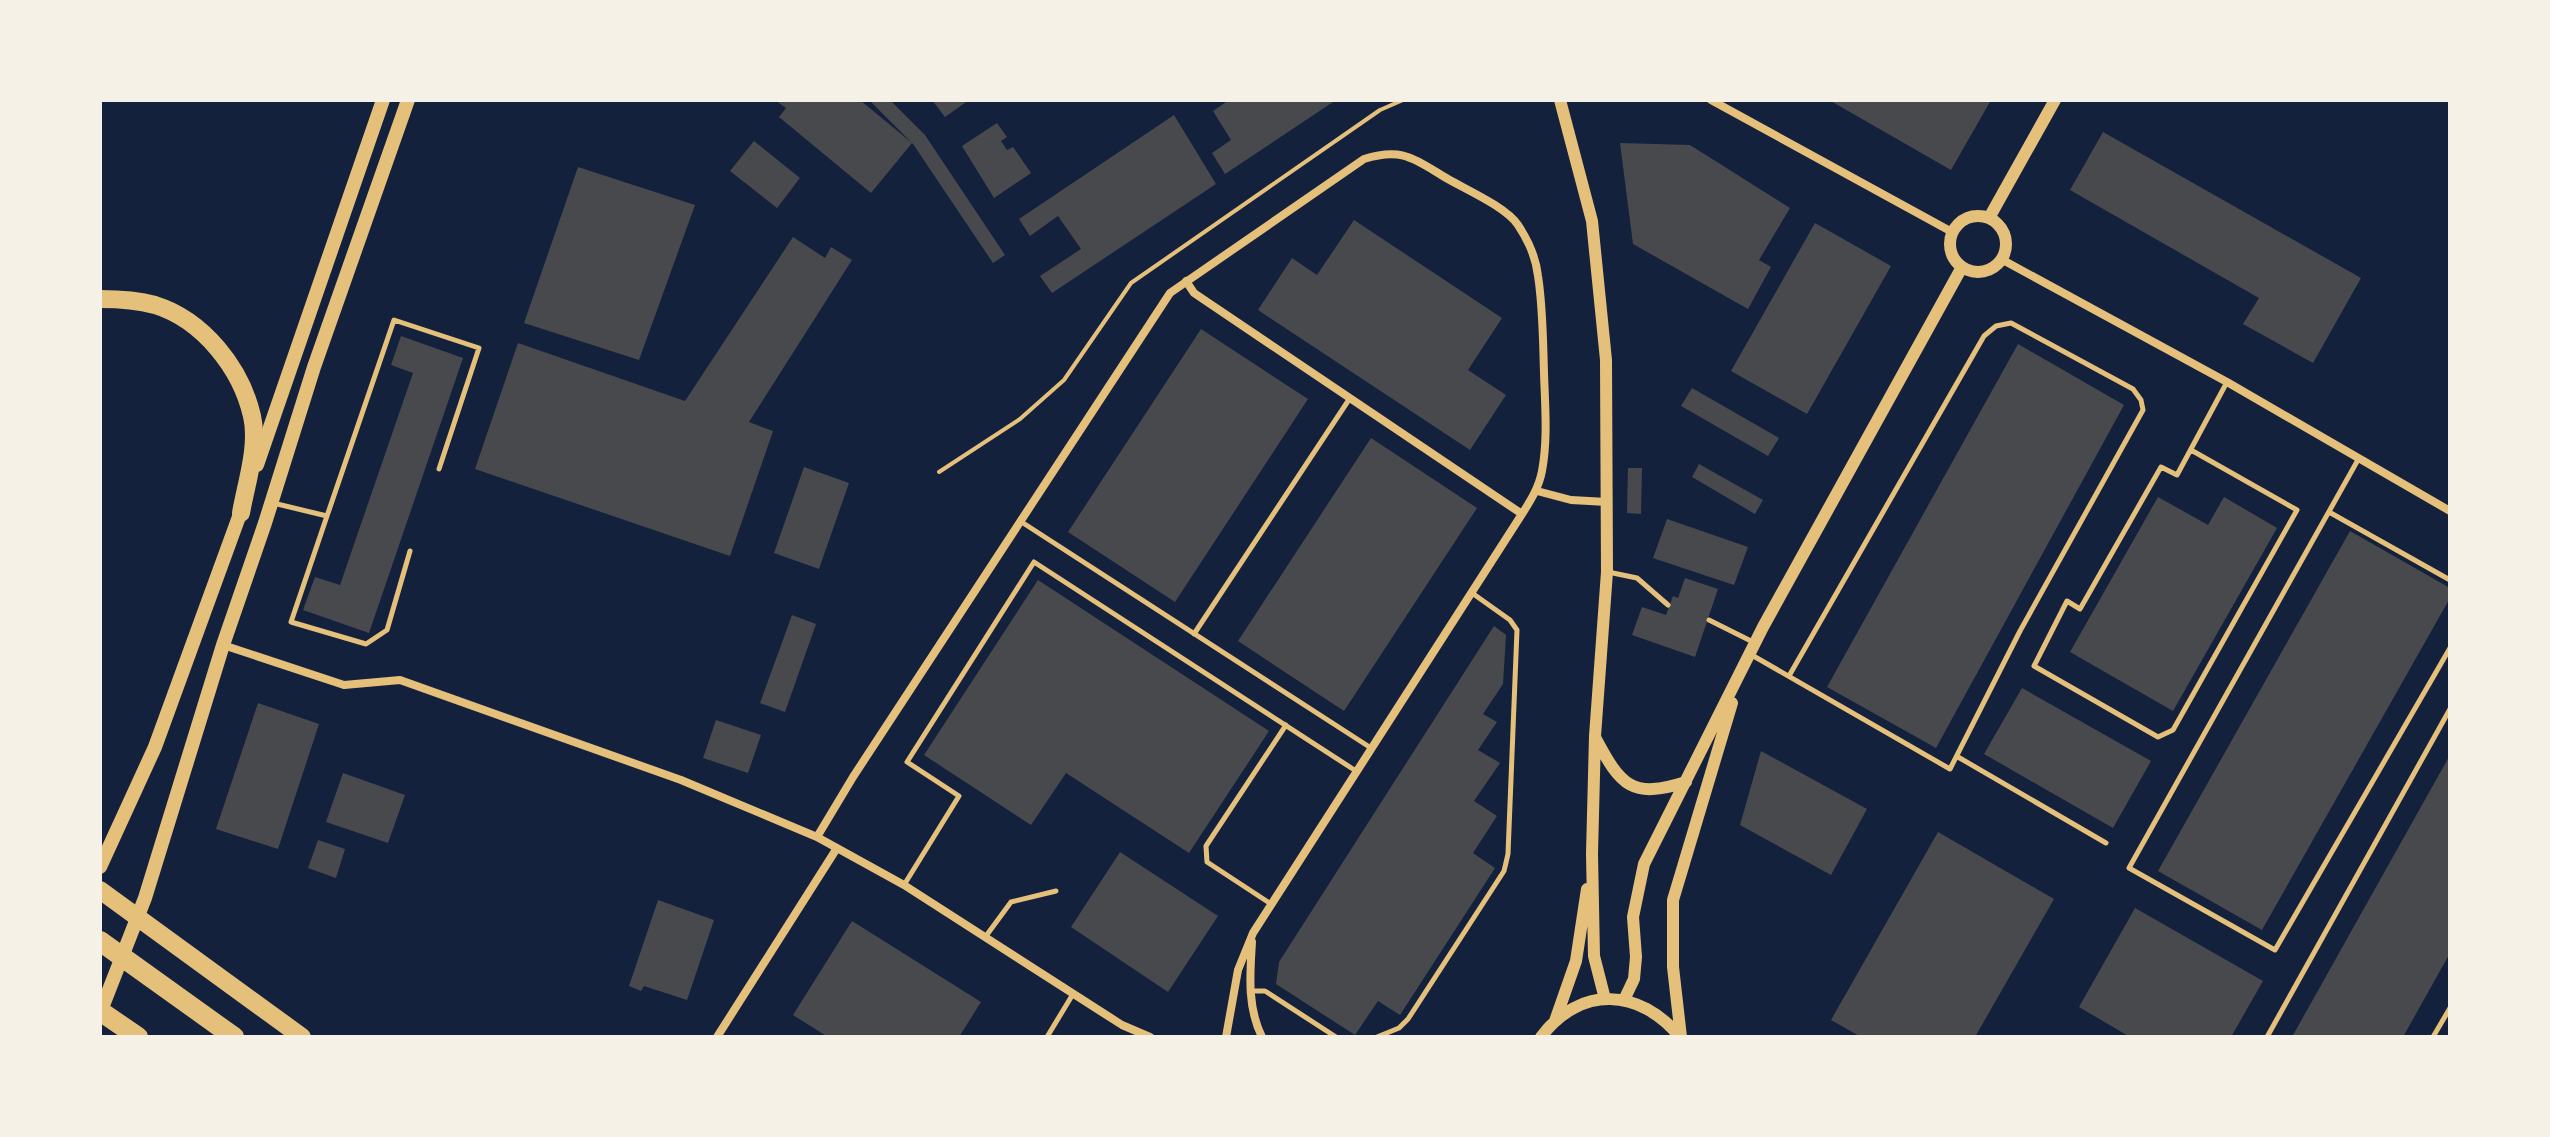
<svg xmlns="http://www.w3.org/2000/svg" width="2550" height="1137" font-family="Inter,sans-serif">
  <style>
    .building { fill: #48494c }
    .lines { fill: none; stroke-linecap: round; stroke-linejoin: round }
    .path { stroke: #e5c07b; stroke-width: 4 }
    .service { stroke: #e5c07b; stroke-width: 5 }
    .minor { stroke: #e5c07b; stroke-width: 8 }
    .tertiary { stroke: #e5c07b; stroke-width: 12 }
    .secondary { stroke: #e5c07b; stroke-width: 14 }
    .trunk { stroke: #e5c07b; stroke-width: 18 }
    .motorway { stroke: #e5c07b; stroke-width: 20 }
  </style>
  <rect width="100%" height="100%" fill="#14213d"/>
  <path class="building" d="M775,100H860L912,143L871,193L779,117L786,108Z
    M869,100H890L925,135L1005,255L993,263L913,144Z
    M932,100H969L945,117Z
    M1229,100H1336L1225,174L1212,153L1231,140L1213,111Z
    M1829,100H1991L1951,170Z
    M1174,115L1216,184L1052,293L1040,276L1081,249L1058,216L1030,236L1019,219Z
    M997,123L1007,137L1001,141L1007,150L1013,147L1031,173L994,198L962,146Z
    M2103,132L2361,278L2313,363L2243,324L2259,298L2070,190Z
    M754,141L800,178L777,208L730,171Z
    M1620,143L1690,145L1790,208L1759,260L1771,267L1748,309L1633,244Z
    M578,167L695,205L639,360L524,323Z
    M1354,220L1502,318L1468,370L1506,395L1470,450L1258,310L1292,258L1317,275Z
    M1815,223L1891,266L1807,414L1731,371Z
    M793,237L825,258L831,247L852,260L749,422L773,431L730,556L475,469L518,343L685,401Z
    M1201,329L1308,399L1175,602L1068,532Z
    M401,336L463,358L369,633L303,610L315,577L340,585L413,373L391,365Z
    M2018,344L2124,405L1936,748L1827,687Z
    M1692,388L1779,438L1768,456L1681,406Z
    M1371,438L1477,508L1344,711L1238,641Z
    M1699,464L1763,500L1755,514L1692,477Z
    M804,467L849,483L819,569L774,553Z
    M1628,468H1642L1641,514L1627,513Z
    M2158,497L2208,525L2224,497L2277,528L2173,711L2070,652Z
    M1667,519L1748,547L1734,585L1653,558Z
    M2350,531L2450,588V598L2262,930L2158,871Z
    M1685,578L1718,589L1695,657L1632,635L1642,607L1666,615L1673,596L1678,598Z
    M1038,580L1269,731L1189,853L1066,773L1031,825L924,755Z
    M792,615L816,624L785,712L760,703Z
    M1494,626L1506,635L1503,684L1483,714L1497,722L1478,750L1500,763L1474,801L1497,816L1473,853L1495,868L1400,1015L1378,1001L1355,1035L1276,984L1279,962Z
    M2022,688L2151,761L2113,828L1984,754Z
    M258,703L319,724L278,849L216,829Z
    M716,720L761,735L748,773L703,758Z
    M1761,751L1867,809L1831,875L1740,825Z
    M2450,755V953L2403,1037H2292Z
    M343,773L405,795L388,843L326,822Z
    M1938,832L2054,899L1975,1037H1861L1831,1020Z
    M318,840L345,849L336,878L308,868Z
    M1120,852L1218,916L1168,992L1071,927Z
    M658,900L714,920L687,1000L644,986L641,991L629,986Z
    M2135,908L2263,981L2231,1037H2130L2079,1007Z
    M852,921L981,1002L959,1037H828L793,1015Z"/>
  <g class="lines">
    <path class="path" d="M939,472L1020,419L1064,380L1131,283L1380,110L1403,100"/>
    <path class="service" d="M2191,450L2297,510L2173,730L2158,737L2034,666L2067,601L2080,609L2161,467L2177,475L2227,382
      M2359,458L2129,868L2275,950L2450,648
      M273,503L327,516L291,622L366,644L387,630L410,551
      M2329,512L2450,580
      M327,516L394,320L479,348L439,469
      M1020,521L1371,748
      M1608,572L1637,578L1668,605
      M1709,620L1755,643
      M1194,634L1350,398
      M1750,654L1950,769L2020,631L2143,410L2141,400L2133,389L2011,323L1996,326L1984,336L1789,676
      M1958,757L2106,843
      M904,885L959,796L907,762L1034,562L1356,771
      M1271,904L1207,862L1206,846L1286,725
      M986,936L1011,902L1056,891
      M1251,991H1265L1336,1037
      M1047,1037L1073,994
      M1377,1037L1399,1028L1408,1019L1504,871L1508,854L1517,630L1510,620L1472,593
      M2267,1037L2450,709
      M2433,1037L2450,1008"/>
    <path class="minor" d="M1711,100L1952,232
      M2001,259L2227,382L2450,511
      M1186,281L1194,293L1522,514
      M1537,491L1571,500L1607,502
      M223,645L344,685L400,680L681,780L817,837L904,885L1122,1025L1150,1037
      M817,837L853,777L1170,293L1364,159C1403,147 1414,159 1448,179C1467,190 1506,207 1518,225C1528,240 1536,258 1538,276C1543,308 1543,341 1544,373C1545,405 1548,439 1542,471C1539,487 1531,500 1522,514L1253,933L1238,970L1226,1037
      M1252,942C1250,974 1247,1007 1262,1037
      M717,1037L837,848"/>
    <path class="tertiary" d="M1560,100L1592,221L1606,360L1607,572L1595,736L1592,854L1594,956L1605,999
      M1950 244a28 28 0 1 1 56 0a28 28 0 1 1-56 0Z
      M1989,218L2055,100
      M1596,739C1621,786 1632,799 1686,782
      M1624,1000L1634,979L1636,957L1633,917L1644,864L1763,627L1962,267
      M1555,1021L1576,961L1587,889
      M1541,1037C1580,985 1640,988 1680,1037
      M1681,1037L1673,967V900L1732,703"/>
    <path class="secondary" d="M257,465L383,100
      M100,867L155,747L244,503
      M100,1013L145,898L223,645L265,523L314,367L408,100"/>
    <path class="trunk" d="M100,299C118,299 137,300 155,305C203,320 241,368 252,416C259,446 246,484 241,513
      M100,890L302,1037"/>
    <path class="motorway" d="M100,941L234,1037
      M100,1011L138,1037"/>
  </g>
  <rect width="2550" height="1137" fill="none" stroke="#f6f1e7" stroke-width="204"/>
</svg>
